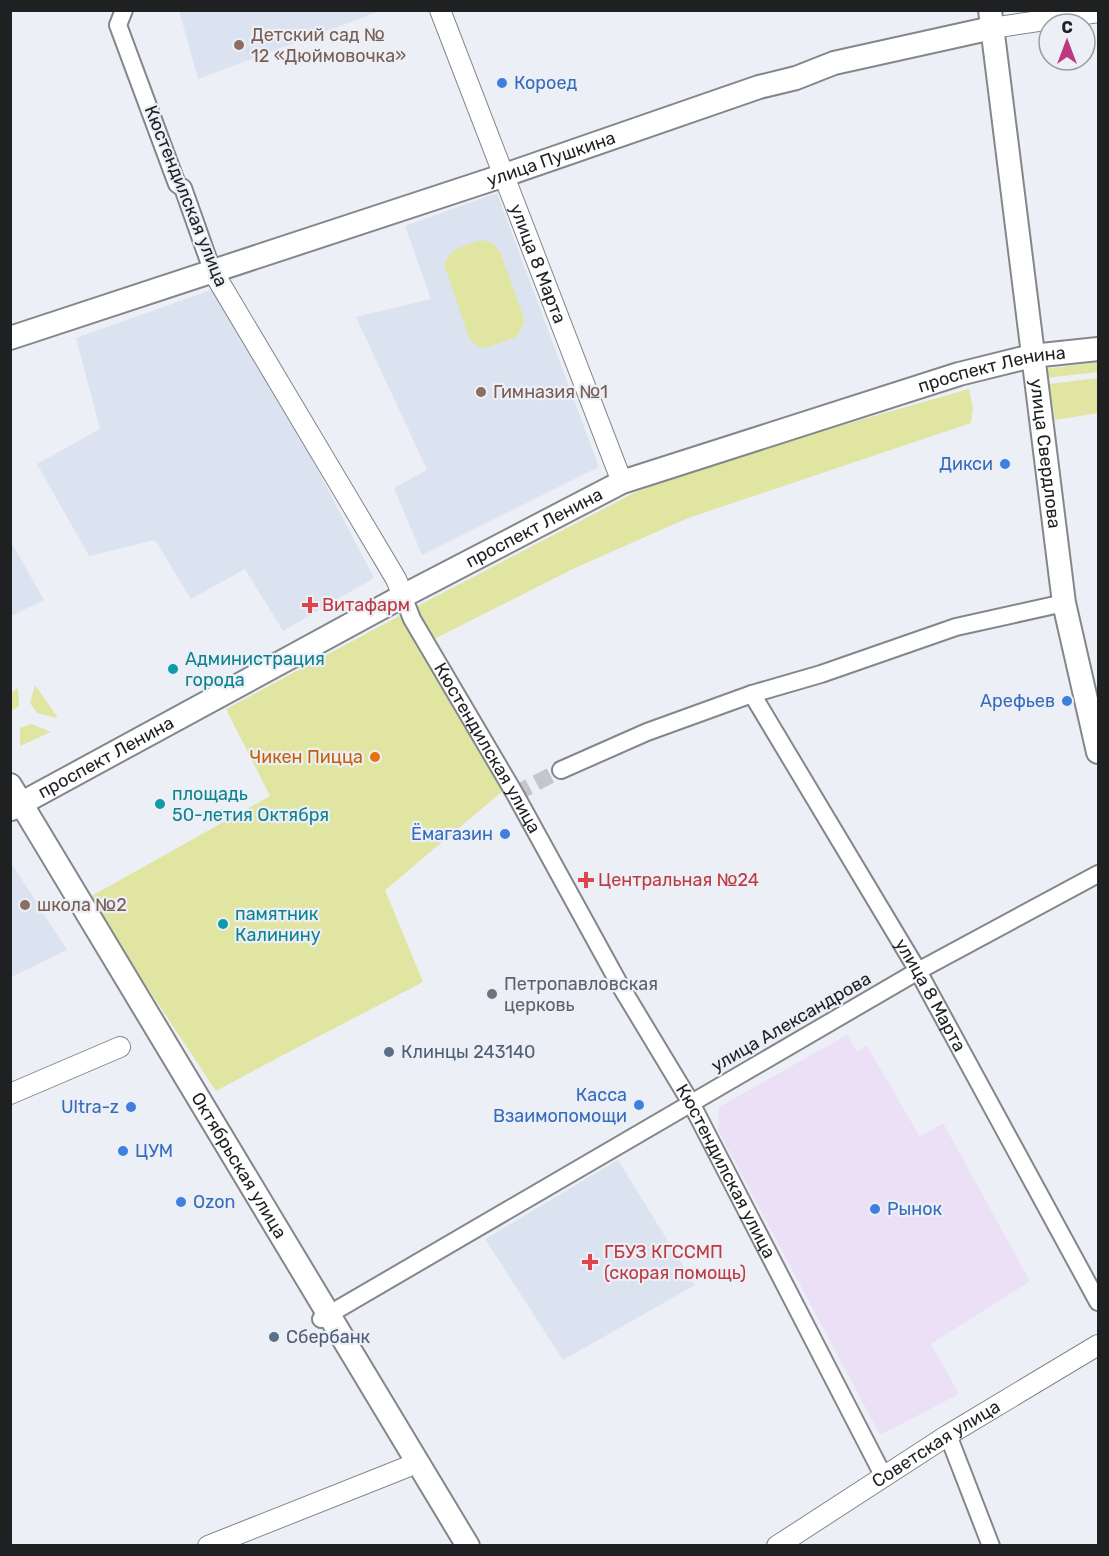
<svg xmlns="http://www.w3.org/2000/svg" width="1109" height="1556" font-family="Rubik,sans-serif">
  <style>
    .commercial { fill: #ebe0f5 }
    .built { fill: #dce3f0 }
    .green { fill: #e1e5a2 }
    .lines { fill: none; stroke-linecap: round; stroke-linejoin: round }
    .minor-tunnel { stroke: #c3c6cb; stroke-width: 16; stroke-dasharray: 16 8; stroke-linecap: butt }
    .minor-casing { stroke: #83878c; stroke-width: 20 }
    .tertiary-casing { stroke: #83878c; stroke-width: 22 }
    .secondary-casing { stroke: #83878c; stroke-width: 26 }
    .minor { stroke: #fff; stroke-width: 16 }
    .tertiary { stroke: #fff; stroke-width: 20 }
    .secondary { stroke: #fff; stroke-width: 22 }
    .education-dot { fill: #8d6e63; stroke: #eceff5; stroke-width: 2 }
    .shop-dot { fill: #3f7fe0; stroke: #eceff5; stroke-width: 2 }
    .health-dot { fill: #e0444e; stroke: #eceff5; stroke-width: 2 }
    .culture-dot { fill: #0f9aa8; stroke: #eceff5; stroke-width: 2 }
    .food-dot { fill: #e8710a; stroke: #eceff5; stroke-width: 2 }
    .worship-dot { fill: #6b7280; stroke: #eceff5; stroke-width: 2 }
    .service-dot { fill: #5c6f8a; stroke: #eceff5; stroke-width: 2 }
    .labels { text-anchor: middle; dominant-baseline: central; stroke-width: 4.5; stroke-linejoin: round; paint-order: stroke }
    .education-label { font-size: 18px; fill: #785e54; stroke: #eceff5; text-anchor: start }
    .shop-label { font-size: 18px; fill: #366cbe; stroke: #eceff5; text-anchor: end }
    .street-label { font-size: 18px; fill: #1e2022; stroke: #eceff5 }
    .health-label { font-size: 18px; fill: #be3a42; stroke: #eceff5; text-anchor: start }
    .culture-label { font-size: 18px; fill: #0d838f; stroke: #eceff5; text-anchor: start }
    .food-label { font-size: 18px; fill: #c56008; stroke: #eceff5; text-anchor: end }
    .worship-label { font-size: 18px; fill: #5b616d; stroke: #eceff5; text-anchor: start }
    .service-label { font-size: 18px; fill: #4e5e75; stroke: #eceff5; text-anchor: start }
  </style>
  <rect width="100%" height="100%" fill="#eceff5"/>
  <path class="commercial" d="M847,1035L857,1051L867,1046L920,1137L943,1123L1030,1281L931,1344L959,1394L880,1435L718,1130L719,1107Z"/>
  <path class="built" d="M179,10H380V11L198,79Z
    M497,193L599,467L422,555L394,488L427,470L356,317L431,299L405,226Z
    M222,286L374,578L283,631L245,569L191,599L155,540L89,556L37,464L100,429L76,338Z
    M11,542L44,600L11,616H10Z
    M10,861L67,950L11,977H10Z
    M618,1160L695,1285L563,1360L485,1239Z"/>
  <path class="green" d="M481,240C490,241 495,244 500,252L523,315L524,323L516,337L485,348L477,346L470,340L444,265C450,247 465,246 481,240Z
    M1098,362V372L1045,378V369Z
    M1098,378V413L1055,420L1049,384Z
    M969,389L973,408L971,423L688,518L575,568L432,640L412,609L634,493L696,467Z
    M401,615L503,791L385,890L423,982L283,1055L216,1091L88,898L270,796L226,709Z
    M35,685L58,718L37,713L30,703Z
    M18,688L19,706L11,711V693Z
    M32,724L51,732L20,746V728Z"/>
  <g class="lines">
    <path class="minor-tunnel" d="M515,794L561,770"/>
    <defs>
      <g id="minor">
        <path d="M124,10L118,25L177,184L183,188L212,270"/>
        <path id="s1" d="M403,596L412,619L515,794L621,987L691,1103L884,1477"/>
        <path id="s2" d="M752,694L918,971L1098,1302"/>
        <path d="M561,770L647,732L752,694L821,674L956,627L1064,603"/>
        <path d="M321,1319L918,971L1098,874"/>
        <path d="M948,1435L991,1546"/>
      </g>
      <g id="tertiary">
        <path id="s3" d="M440,10L622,482"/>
        <path d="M992,28L1098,12"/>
        <path d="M212,270L396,579L403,596"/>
        <path d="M10,1094L120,1047"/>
        <path d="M208,1546L407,1467"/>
        <path id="s4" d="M777,1546L948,1435L1098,1345"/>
      </g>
      <g id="secondary">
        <path id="s5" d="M990,10L1064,603L1098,752"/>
        <path id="s6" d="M10,338L502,176L759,87L796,78L834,63L992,28"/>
        <path id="s7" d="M10,785L468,1546"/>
        <path id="s8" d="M11,809L403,596L622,482L959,374L1032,356L1098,349"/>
      </g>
    </defs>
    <use href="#minor" class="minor-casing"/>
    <use href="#tertiary" class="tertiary-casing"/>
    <use href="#secondary" class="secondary-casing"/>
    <use href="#minor" class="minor"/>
    <use href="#tertiary" class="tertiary"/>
    <use href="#secondary" class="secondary"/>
  </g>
  <g class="education-dot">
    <circle cx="239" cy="45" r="6"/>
    <circle cx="481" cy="392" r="6"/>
    <circle cx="25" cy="905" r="6"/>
  </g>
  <g class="shop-dot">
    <circle cx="502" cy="83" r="6"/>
    <circle cx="1005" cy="464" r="6"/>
    <circle cx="1067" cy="701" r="6"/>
    <circle cx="505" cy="834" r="6"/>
    <circle cx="639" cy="1105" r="6"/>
    <circle cx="131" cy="1107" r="6"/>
    <circle cx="123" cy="1151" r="6"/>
    <circle cx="181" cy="1202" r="6"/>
    <circle cx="875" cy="1209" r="6"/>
  </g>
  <g class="health-dot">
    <path d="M307 596h6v6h6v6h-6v6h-6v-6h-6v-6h6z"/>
    <path d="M583 871h6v6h6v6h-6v6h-6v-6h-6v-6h6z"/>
    <path d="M587 1253h6v6h6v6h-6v6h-6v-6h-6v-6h6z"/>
  </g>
  <g class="culture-dot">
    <circle cx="173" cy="669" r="6"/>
    <circle cx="160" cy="804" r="6"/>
    <circle cx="223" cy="924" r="6"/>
  </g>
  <circle class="food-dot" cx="375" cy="757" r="6"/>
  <circle class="worship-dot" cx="492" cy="994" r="6"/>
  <g class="service-dot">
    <circle cx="389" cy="1052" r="6"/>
    <circle cx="274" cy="1337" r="6"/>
  </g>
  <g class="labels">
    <g class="education-label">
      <text x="251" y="35">Детский сад №<tspan x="251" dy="21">12 «Дюймовочка»</tspan></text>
      <text x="493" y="392">Гимназия №1</text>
      <text x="37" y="905">школа №2</text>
    </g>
    <g class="shop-label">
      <text x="514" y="83" text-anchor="start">Короед</text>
      <text x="993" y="464">Дикси</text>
      <text x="1055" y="701">Арефьев</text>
      <text x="493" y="834">Ёмагазин</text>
      <text x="627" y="1095">Касса<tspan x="627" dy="21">Взаимопомощи</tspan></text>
      <text x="119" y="1107">Ultra-z</text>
      <text x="135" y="1151" text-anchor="start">ЦУМ</text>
      <text x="193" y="1202" text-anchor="start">Ozon</text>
      <text x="887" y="1209" text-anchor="start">Рынок</text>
    </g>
    <g class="street-label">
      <text stroke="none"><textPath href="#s6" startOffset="570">улица Пушкина</textPath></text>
      <text transform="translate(186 196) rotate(68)">Кюстендилская улица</text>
      <text stroke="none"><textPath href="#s3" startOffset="272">улица 8 Марта</textPath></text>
      <text stroke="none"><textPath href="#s8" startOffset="1080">проспект Ленина</textPath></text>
      <text stroke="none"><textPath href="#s5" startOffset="447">улица Свердлова</textPath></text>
      <text stroke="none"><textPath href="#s8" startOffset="594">проспект Ленина</textPath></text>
      <text stroke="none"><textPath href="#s1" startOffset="174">Кюстендилская улица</textPath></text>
      <text stroke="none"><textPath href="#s8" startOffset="108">проспект Ленина</textPath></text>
      <text stroke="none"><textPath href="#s2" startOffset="350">улица 8 Марта</textPath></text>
      <text transform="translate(791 1022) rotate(-30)">улица Александрова</text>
      <text stroke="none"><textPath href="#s7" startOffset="444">Октябрьская улица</textPath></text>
      <text stroke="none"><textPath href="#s1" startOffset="660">Кюстендилская улица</textPath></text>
      <text stroke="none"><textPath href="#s4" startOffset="189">Советская улица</textPath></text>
    </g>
    <g class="health-label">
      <text x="322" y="605">Витафарм</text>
      <text x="598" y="880">Центральная №24</text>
      <text x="604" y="1252">ГБУЗ КГССМП<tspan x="604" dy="21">(скорая помощь)</tspan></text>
    </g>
    <g class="culture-label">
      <text x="185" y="659">Администрация<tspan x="185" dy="21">города</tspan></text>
      <text x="172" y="794">площадь<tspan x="172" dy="21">50-летия Октября</tspan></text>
      <text x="235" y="914">памятник<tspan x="235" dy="21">Калинину</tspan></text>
    </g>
    <g class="food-label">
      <text x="363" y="757">Чикен Пицца</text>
    </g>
    <g class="worship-label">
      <text x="504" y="984">Петропавловская<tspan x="504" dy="21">церковь</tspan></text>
    </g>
    <g class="service-label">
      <text x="401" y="1052">Клинцы 243140</text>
      <text x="286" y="1337">Сбербанк</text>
    </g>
  </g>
  <rect width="1109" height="1556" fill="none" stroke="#1e2022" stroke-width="24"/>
  <g transform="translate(1067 42)"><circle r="28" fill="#eceff5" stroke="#9a9ca1" stroke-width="1.5"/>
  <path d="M0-4.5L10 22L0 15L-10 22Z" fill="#bd397f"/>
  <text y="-9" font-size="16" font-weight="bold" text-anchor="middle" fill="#1e2022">С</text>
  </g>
</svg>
